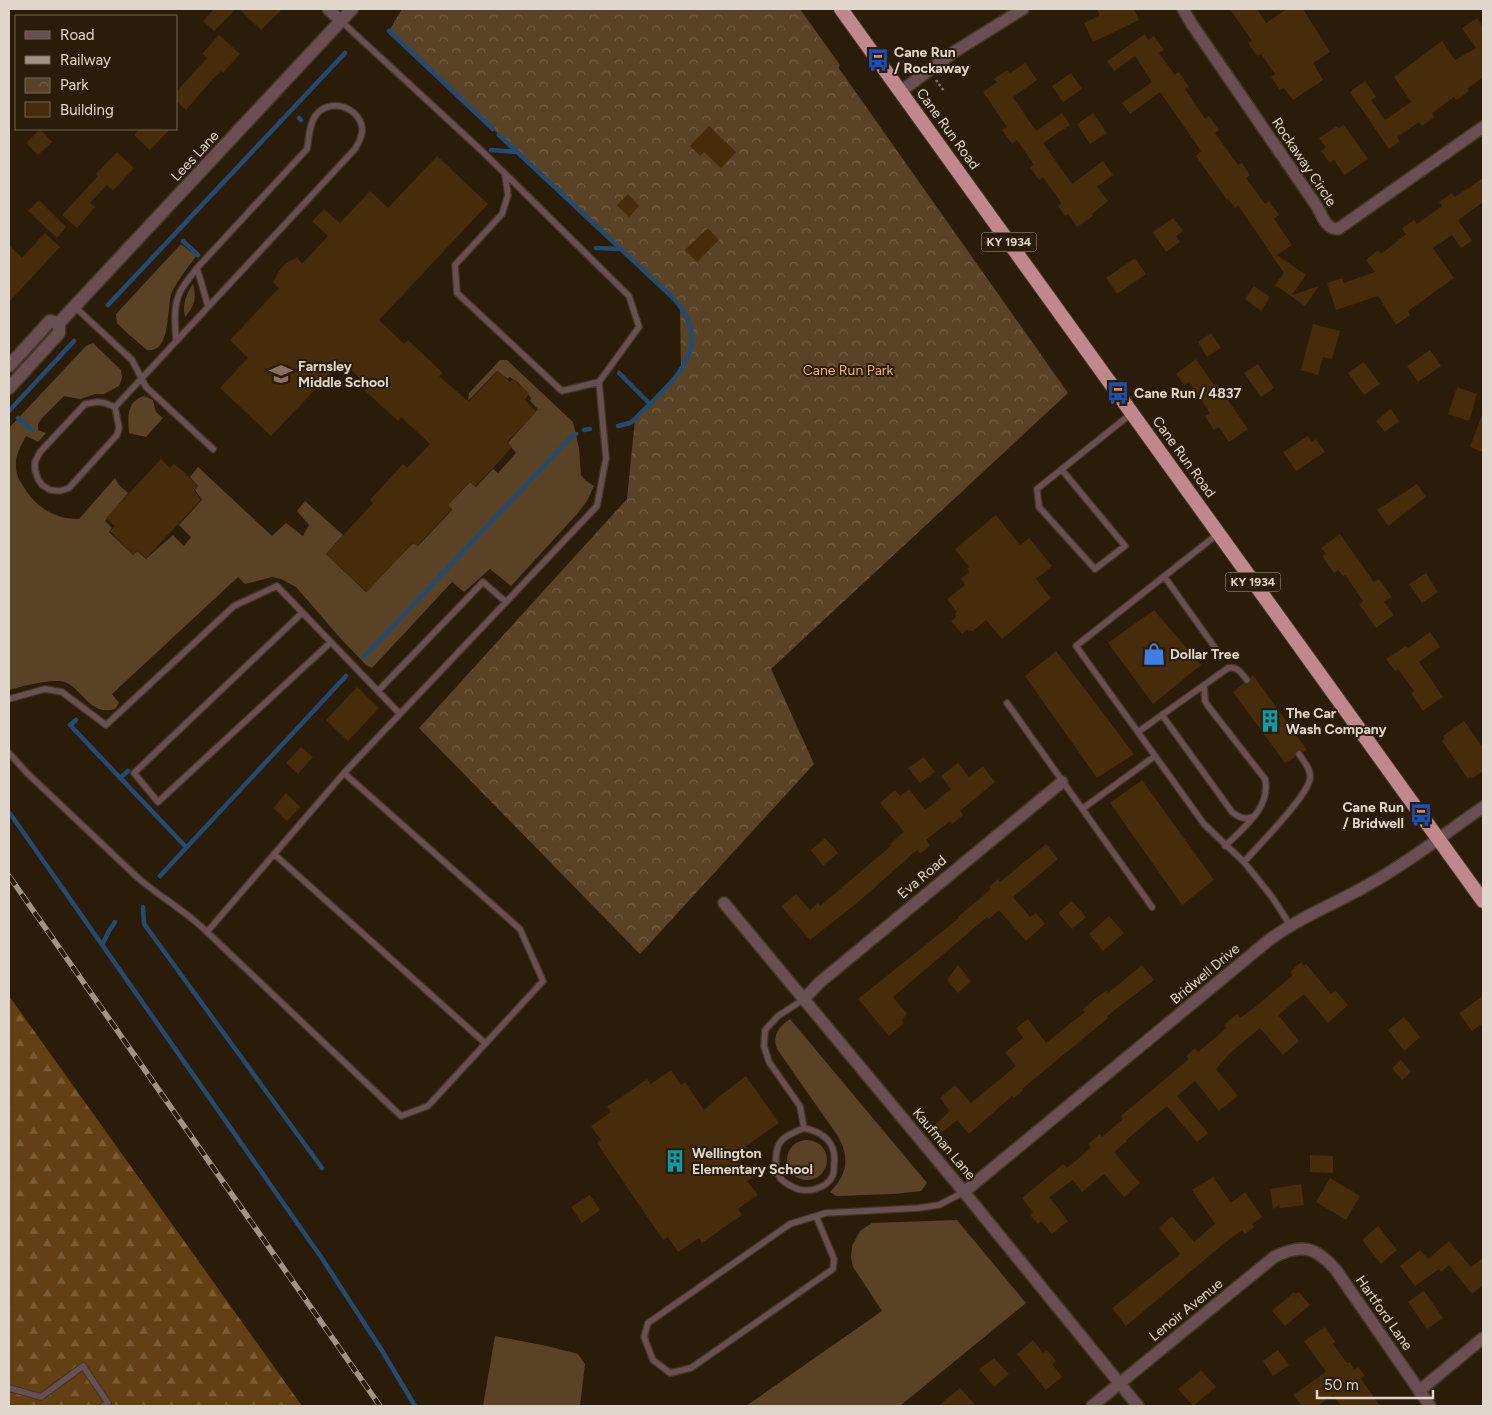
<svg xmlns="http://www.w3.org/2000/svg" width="1492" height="1415" font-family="Figtree,sans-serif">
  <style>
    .green { fill: #5a4226 }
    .forest { fill: url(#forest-firs) }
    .park { fill: url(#park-crowns) }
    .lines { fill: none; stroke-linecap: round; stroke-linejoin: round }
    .stream { stroke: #254a6f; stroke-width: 4.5 }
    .building { fill: #462c0a }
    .service-casing { stroke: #443625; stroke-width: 8 }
    .minor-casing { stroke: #443625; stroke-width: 14 }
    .tertiary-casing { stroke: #443625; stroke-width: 15 }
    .trunk-casing { stroke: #443625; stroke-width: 16 }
    .path { stroke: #817365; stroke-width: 2.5; stroke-dasharray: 2.5 2.5; stroke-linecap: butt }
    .service { stroke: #694f51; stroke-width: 5.5 }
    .minor { stroke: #694f51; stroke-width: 11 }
    .tertiary { stroke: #694f51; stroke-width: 12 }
    .trunk { stroke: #c0888c; stroke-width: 14 }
    .rail-casing { stroke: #a09486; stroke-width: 5.5 }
    .rail { stroke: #2b1c0a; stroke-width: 4; stroke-dasharray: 11; stroke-linecap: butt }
    .labels { text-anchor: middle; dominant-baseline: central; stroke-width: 4; stroke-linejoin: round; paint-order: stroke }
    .shield { fill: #2b1c0a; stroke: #aa9e91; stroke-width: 1 }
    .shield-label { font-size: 12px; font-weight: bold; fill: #e1d6cb }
    .poi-label { font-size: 14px; font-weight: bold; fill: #e1d6cb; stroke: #2b1c0a; text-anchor: start }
    .street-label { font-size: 14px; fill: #e1d6cb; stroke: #2b1c0a }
    .park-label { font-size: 14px; fill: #eeb573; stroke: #2b1c0a }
  </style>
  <defs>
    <pattern id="forest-firs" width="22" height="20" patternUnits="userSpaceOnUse" patternTransform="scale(1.25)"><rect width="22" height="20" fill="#634013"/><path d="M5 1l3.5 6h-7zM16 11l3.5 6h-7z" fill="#795b34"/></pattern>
    <pattern id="park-crowns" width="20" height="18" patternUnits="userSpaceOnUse" patternTransform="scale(1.25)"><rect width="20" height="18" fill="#5a4226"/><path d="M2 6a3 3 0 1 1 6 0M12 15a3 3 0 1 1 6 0" fill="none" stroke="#715d44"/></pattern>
  </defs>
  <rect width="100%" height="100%" fill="#2b1c0a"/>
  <path class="green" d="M780,9H800L840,65L838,69Z
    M181,244L196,256C188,268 178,279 172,292C166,306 172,354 147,350L127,333L117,323L116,314Z
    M193,284C197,299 194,306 185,317C182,305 186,294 193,284Z
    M93,343L121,370L122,378L119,386L104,394H95L80,399L64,396L42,418L38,424V430L46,433L38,442L26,436C21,446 15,455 16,466C16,473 18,478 22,484C34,506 53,519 79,519L115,478L119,485L128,493L105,521L112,528L109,532L133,555L137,551L146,559L147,558L173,535L184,546L191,537L179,525L202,500L195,490L198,486L190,477L198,467L272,536L286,523L303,536L309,525L297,511L305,501L343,535L326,554L366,592L413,543L418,546L452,510L448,505L470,482L476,487L493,469L498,473L516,453L508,443L538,409L530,401L531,398C525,390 518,380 509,377L508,379L497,371L468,401L469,393L500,360H507L573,422L579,448L581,475L585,480L594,486L587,501L577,514L511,586L490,569L464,592L452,582L372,668L366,665L342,640L296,587L281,579L272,577L245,584L238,577L112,694L119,703L115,709C87,717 82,683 59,681C45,680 22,686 9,690V428L86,346Z
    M144,396L153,400L156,412L163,418L146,437L129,433C128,417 126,402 144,396Z
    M790,1019L927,1183L921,1191L894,1194L836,1196L830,1192C848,1174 850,1156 837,1135L777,1049C772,1034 779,1027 790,1019Z
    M787 1160a20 20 0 1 1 40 0a20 20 0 1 1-40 0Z
    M957,1220L1026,1303L900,1406H746L882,1311L853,1267L851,1257L852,1246L860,1231L872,1223Z
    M495,1336L547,1346L578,1354L585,1364L580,1406H483Z"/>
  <path class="forest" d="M9,996L302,1406H9Z"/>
  <path class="park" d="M402,9H797L1068,393L771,669L814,764L640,954L419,728L627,499L635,419L681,371L680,305L389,31Z"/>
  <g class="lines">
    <path class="stream" d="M389,31L493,129
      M299,118L301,120
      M499,135L671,296C721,346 670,383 635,419L630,423L618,426
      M491,150L517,152
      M183,241L198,255
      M596,248L621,249
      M108,305L345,53
      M619,373L650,404
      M9,411L74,341
      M18,418L32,430
      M584,430L590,429
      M364,657L571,437L576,434
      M76,720L70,725L186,847
      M120,778L128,771
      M9,812L321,1257L381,1349L415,1406
      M160,876L346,676
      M143,907L144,924L147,928L322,1168
      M102,945L109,931L115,922"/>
  </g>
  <path class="building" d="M214,9H236L214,31L203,21Z
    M239,9H282L261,30Z
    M1097,9H1134L1139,20L1093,42L1084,23L1100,15Z
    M1230,9H1257L1266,23L1287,9H1303L1330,52L1313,63L1323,80L1293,100L1284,88L1280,90L1271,77L1275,74L1261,54L1257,56L1248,43L1252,41Z
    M1477,18L1483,27V77L1467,89L1469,91L1457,100L1454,97L1432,113L1435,117L1422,126L1419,122L1397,137L1400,141L1389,149L1350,92L1365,81L1376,97L1371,100L1385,120L1411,102L1394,77L1442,41L1455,60L1476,48L1462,28Z
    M1145,34L1148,40L1154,36L1164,50L1159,53L1175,75L1179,72L1189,87L1185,89L1205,119L1209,116L1219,130L1215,133L1238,165L1242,163L1250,175L1246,178L1265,204L1269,201L1279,215L1274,219L1292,245L1277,255L1306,275L1292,295L1319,286L1305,306L1275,285L1284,273L1238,205L1235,208L1228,199L1227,200L1196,156L1201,151L1160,92L1130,114L1122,103L1152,82L1135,56L1114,71L1107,61Z
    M219,35L240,54L223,73L221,71L212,80L186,110L176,101V92L207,58L202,54Z
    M1025,63L1037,80L1013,97L1036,131L1062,113L1070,125L1043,143L1072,184L1103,161L1113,175L1097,187L1108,201L1092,214L1093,216L1077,227L1068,214L1065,216L1058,206L1061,204L1060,201L1043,177L1039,180L1030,167L1034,165L1017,140L1012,144L1002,130L1007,127L983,92L997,82L994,79L1007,70L1010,73Z
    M1071,73L1082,89L1063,102L1052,86Z
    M1093,113L1107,133L1090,144L1077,124Z
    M1344,125L1368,159L1344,175L1334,160L1330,163L1321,151L1326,148L1319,138L1337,126L1339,128Z
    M709,126L736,152L721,168L704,152L700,156L690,146Z
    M40,129L52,142L38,155L26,143Z
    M140,129H170L150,150L134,135Z
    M117,152L134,168L113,191L107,185L90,203L95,207L77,228L62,215L98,176L96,174Z
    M437,156L488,204L379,320L404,344L408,340L443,373L439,376L469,402L498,371L510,382L513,379L529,393L525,400L536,412L507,442L512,447L494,467L475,486L470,481L448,505L452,509L417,546L413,542L367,592L326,554L373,503L370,500L403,464L407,468L430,444L401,417L398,421L362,388L366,384L342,361L271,436L220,388L248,358L230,340L279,288L273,282L279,271L285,264L297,257L302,264L328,236L312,221L324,209L340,223L370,191L388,208Z
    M1483,178V202L1458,220L1472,241L1461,248L1452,235L1433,248L1454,278L1408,311L1410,315L1396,325L1378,296L1336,310L1327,283L1342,278L1344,283L1375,272L1366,260L1378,250L1381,254L1406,234L1402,228L1414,220L1417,224L1442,206L1439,202L1452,193L1455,197Z
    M628,194L639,206L629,217L617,205Z
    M39,200L66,227L57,238L28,211Z
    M1173,218L1183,231L1176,236L1180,242L1166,252L1153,232Z
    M708,228L719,240L697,262L685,250Z
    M45,233L60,247L9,302V245L22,258Z
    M1135,258L1146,274L1117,294L1106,278Z
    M1254,286L1270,297L1261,311L1245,299Z
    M1313,324L1340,331L1332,359L1323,357L1318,375L1301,370Z
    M1211,333L1221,348L1207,357L1198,342Z
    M1430,350L1441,366L1418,382L1407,366Z
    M1196,359L1214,385L1216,383L1248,429L1229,442L1219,427L1214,430L1205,416L1210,413L1189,382L1184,385L1176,374Z
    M1364,362L1380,384L1364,395L1348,373Z
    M1258,364L1274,388L1261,397L1244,373Z
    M1457,387L1477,394L1469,421L1448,414Z
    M1391,409L1399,421L1385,432L1376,421Z
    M1482,415H1483V452L1470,447Z
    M1308,436L1312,442L1316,439L1325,452L1296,471L1283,452Z
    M161,459L170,468L174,464L184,472L198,486L194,490L201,500L146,558L137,550L133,555L110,531L115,526L106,518Z
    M1417,484L1426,497L1388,526L1377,510Z
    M996,515L1020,545L1029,538L1052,566L1036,579L1051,598L1002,639L986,620L973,631L971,630L969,631L968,629L962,634L951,621L956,617L955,614L957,612L947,599L965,585L961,579L969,572L967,568L969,567L955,549Z
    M1340,534L1374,582L1379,579L1392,597L1384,602L1394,615L1376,628L1359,604L1363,601L1345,575L1343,576L1338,570L1334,573L1322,556L1326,553L1321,548Z
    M1426,573L1438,592L1422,603L1409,584Z
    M1154,610L1201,665L1153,704L1108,643Z
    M1430,632L1440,647L1419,662L1443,697L1423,711L1411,693L1414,691L1398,669L1395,671L1386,659L1406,646L1408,648Z
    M1056,651L1134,754L1097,778L1025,676Z
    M1253,675L1307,750L1303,752L1301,750H1297L1295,752V757L1285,763L1233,692L1244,683L1247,685L1250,683L1251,677Z
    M357,687L379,708L348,741L326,720Z
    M1464,721L1483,748V771L1473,778L1471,777L1468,779L1442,741L1445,739L1443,736Z
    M301,747L313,757L298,774L286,763Z
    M924,757L935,772L920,783L908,768Z
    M958,763L969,777L983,766L995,782L960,811L963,815L952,824L950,821L926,840L930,845L925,850L920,854L917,850L857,903L810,940L781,906L796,894L810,910L818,903L820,906L891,846L890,844L904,832L880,803L895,790L900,796L909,789L925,810L951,789L941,776Z
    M1142,780L1214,880L1182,905L1110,803Z
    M286,793L300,807L287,821L273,808Z
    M825,838L838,853L823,866L811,850Z
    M1046,844L1058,859L1013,897L1030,917L1036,913L1045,924L1026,941L999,910L989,919L987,917L893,997L907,1014L901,1020L904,1023L889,1036L858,999L959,918L958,917L991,889L989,887L998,879L1000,882Z
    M1072,901L1086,917L1072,929L1058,913Z
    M1109,916L1124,933L1103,951L1089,934Z
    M1301,962L1304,966L1306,964L1331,994L1336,991L1348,1005L1328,1023L1304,994L1278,1015L1299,1041L1283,1055L1260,1028L1230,1053L1216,1069L1238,1096L1219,1111L1195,1081L1177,1096L1208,1133L1197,1142L1167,1106L1126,1140L1127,1141L1114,1152L1140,1183L1124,1197L1104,1174L1082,1192L1073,1180L1049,1197L1068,1221L1052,1234L1041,1221L1038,1224L1030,1215L1033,1212L1022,1198L1063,1164L1067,1168L1091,1148L1088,1144L1100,1134L1102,1137L1123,1119L1121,1116L1189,1059L1186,1056L1195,1048L1198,1052L1227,1028L1224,1025L1237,1014L1240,1018L1254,1008L1293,975L1290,972Z
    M958,965L971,981L958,993L947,980Z
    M1142,965L1154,980L1107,1016L1108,1018L1022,1089L1023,1090L1014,1098L1012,1096L969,1134L957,1120L939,1135L933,1127L950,1111L940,1098L955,1085L971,1103L1016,1066L1005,1052L1023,1038L1016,1028L1028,1019L1046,1043L1085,1012L1082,1010L1095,999L1107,990L1108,993Z
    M1483,996V1023L1472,1031L1459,1013Z
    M1404,1017L1420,1037L1404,1051L1388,1030Z
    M1401,1060L1411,1072L1402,1080L1392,1068Z
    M671,1070L681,1085L685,1082L704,1110L722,1094L746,1076L779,1123L746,1146L751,1154L741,1161L752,1178L747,1181L758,1195L738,1209L742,1215L702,1243L699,1238L678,1252L668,1237L663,1240L597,1143L601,1140L591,1126L611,1112L607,1107L647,1079L651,1084Z
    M1310,1155L1333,1156V1173L1310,1172Z
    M1213,1177L1231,1203L1245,1192L1262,1217L1252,1224L1254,1227L1245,1234L1242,1230L1227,1241L1126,1326L1112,1308L1180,1254L1159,1228L1172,1216L1194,1242L1215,1224L1192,1190Z
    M1330,1178L1360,1196L1346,1220L1316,1202Z
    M1301,1184L1304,1205L1280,1208L1279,1205L1273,1209L1270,1189Z
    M590,1195L600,1210L582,1223L571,1207Z
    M1378,1226L1397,1250L1381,1264L1362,1240Z
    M1449,1241L1471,1267L1483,1258V1285L1472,1294L1449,1265L1441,1272L1439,1269L1415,1286L1400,1266L1420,1250L1428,1259Z
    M1424,1291L1443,1318L1427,1329L1408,1302Z
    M1294,1292L1296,1294L1299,1292L1310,1305L1285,1326L1272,1311Z
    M1325,1327L1335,1342L1333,1344L1347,1363L1350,1362L1354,1370L1358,1367L1365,1376L1361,1379L1380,1406H1341L1333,1395L1318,1406H1302L1293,1395L1326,1372L1304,1341Z
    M1033,1340L1043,1353L1047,1350L1056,1361L1052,1364L1062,1377L1046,1390L1017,1354Z
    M1278,1350L1289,1365L1273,1376L1263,1361Z
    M994,1358L1009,1374L994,1387L979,1369Z
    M1201,1370L1216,1387L1193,1406L1178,1389Z
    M960,1388L976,1406H938Z"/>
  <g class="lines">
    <defs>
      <path id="service" d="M341,21L483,152L629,296L639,327L599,382L606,458L597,506L344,773
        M505,175L508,195L502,214L455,265L457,293L562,391L599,382
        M75,307L132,360L146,387L213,449
        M176,340C175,325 173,307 180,292C184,284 191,276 197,268
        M97,402L105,403L115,407L119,428L117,435L69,488L60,491L50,490L42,485L38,479L35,470V462L40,452L85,404Z
        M115,407L355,149C359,142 363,135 362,127C358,106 329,98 316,115C309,124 309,138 307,149L197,268L208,306
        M1062,470L1125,546L1095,569L1039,507L1037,489L1132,413
        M1219,533L1076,646L1204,824L1244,862L1272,897L1290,925
        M1164,576L1218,652
        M302,613L134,773L158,802L331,642
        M1204,685L1205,701L1208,706L1265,779C1271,808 1244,827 1225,846
        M378,691L483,582L506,602
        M9,699L45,689L62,692L106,725L234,606L277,586L400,714
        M1007,703L1152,907
        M1162,715L1232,812C1239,817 1243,820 1252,817
        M1138,732L1228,668C1238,666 1241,673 1247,680
        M9,753L27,773L138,878C160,897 186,911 207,932L401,1116L428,1106L543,981L520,929L344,773L207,932
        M1082,809L1155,756
        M274,854L485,1043
        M1244,862C1257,847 1309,795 1310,778C1311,769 1304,762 1299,754
        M804,1128C823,1132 837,1143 834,1164C834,1167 834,1172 833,1175C827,1189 806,1194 793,1187C789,1185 783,1182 780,1178C774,1168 774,1147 783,1139C789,1134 797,1131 804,1128Z
        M804,1128L800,1106L769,1062L764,1046L765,1030L778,1016L804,999
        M816,1216L834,1259L833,1269L691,1368L670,1373L653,1360L644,1337L648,1323L790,1224L826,1213L919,1208L939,1205L964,1192
        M9,1388L41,1397L83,1366L108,1403L103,1406"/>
      <path id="minor" d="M328,9L341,21
        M1183,9L1191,23L1316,205C1323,216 1325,229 1338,229L1483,127
        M901,91L954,52L1023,9
        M724,903L964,1192L1138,1406
        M804,999L819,983L1062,782
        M964,1192L1269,940C1303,915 1338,903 1373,882C1412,860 1447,832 1483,807
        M1419,1391L1483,1338
        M1092,1406L1274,1257C1302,1243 1316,1247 1336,1270L1430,1406"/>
      <path id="tertiary" d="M9,366L50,321L59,323
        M9,388L59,333V323L352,9"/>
      <path id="trunk" d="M841,9L1483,901"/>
    </defs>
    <use href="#service" class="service-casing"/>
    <use href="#minor" class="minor-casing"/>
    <use href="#tertiary" class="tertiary-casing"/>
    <use href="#trunk" class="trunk-casing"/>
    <path class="path" d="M936,80L944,91"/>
    <use href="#service" class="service"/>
    <use href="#minor" class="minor"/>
    <use href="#tertiary" class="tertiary"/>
    <use href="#trunk" class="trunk"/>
    <defs>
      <path id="rail" d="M9,876L380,1406"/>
    </defs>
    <use href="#rail" class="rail-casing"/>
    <use href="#rail" class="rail"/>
  </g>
  <defs>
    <symbol id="bus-bare" viewBox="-9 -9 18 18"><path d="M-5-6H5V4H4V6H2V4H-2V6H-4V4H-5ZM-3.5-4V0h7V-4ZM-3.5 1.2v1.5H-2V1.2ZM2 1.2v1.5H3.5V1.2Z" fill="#1a4fb4" stroke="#2b1c0a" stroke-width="2.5" paint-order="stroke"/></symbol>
    <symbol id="school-bare" viewBox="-9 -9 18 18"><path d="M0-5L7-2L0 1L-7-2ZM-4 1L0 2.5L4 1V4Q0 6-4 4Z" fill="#8d6e63" stroke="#2b1c0a" stroke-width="2.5" paint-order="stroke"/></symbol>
    <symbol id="shop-bare" viewBox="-9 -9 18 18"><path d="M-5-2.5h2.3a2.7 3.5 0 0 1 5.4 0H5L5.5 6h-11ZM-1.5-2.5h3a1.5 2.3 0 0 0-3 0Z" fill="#3f7fe0" stroke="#2b1c0a" stroke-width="2.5" paint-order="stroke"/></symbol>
    <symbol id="building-bare" viewBox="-9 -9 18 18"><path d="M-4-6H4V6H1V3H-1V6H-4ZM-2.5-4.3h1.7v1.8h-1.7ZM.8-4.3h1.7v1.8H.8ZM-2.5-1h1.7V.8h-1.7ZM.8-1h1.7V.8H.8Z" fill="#0f9aa8" stroke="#2b1c0a" stroke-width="2.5" paint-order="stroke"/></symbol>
  </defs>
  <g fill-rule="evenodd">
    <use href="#bus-bare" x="862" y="44" width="32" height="32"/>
    <use href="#school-bare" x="265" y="358" width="32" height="32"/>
    <use href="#bus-bare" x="1102" y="377" width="32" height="32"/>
    <use href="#shop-bare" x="1138" y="638" width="32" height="32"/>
    <use href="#building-bare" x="1254" y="705" width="32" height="32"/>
    <use href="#bus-bare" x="1405" y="799" width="32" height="32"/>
    <use href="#building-bare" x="659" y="1145" width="32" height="32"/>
  </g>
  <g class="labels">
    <g class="shield">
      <rect x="981.5" y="232.5" width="55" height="19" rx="4"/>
      <rect x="1225.5" y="572.5" width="55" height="19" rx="4"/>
    </g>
    <g class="shield-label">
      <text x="1009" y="242">KY 1934</text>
      <text x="1253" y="582">KY 1934</text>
    </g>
    <g class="poi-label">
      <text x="894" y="52">Cane Run<tspan x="894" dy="16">/ Rockaway</tspan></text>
      <text x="298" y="366">Farnsley<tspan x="298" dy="16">Middle School</tspan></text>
      <text x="1134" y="393">Cane Run / 4837</text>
      <text x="1170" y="654">Dollar Tree</text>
      <text x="1286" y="713">The Car<tspan x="1286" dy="16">Wash Company</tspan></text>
      <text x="1404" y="807" text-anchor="end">Cane Run<tspan x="1404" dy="16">/ Bridwell</tspan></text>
      <text x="692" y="1153">Wellington<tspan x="692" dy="16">Elementary School</tspan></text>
    </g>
    <g class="street-label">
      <text transform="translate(948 129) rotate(54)">Cane Run Road</text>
      <text transform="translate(195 156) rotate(-47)">Lees Lane</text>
      <text transform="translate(1304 162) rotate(56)">Rockaway Circle</text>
      <text transform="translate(1184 457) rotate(54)">Cane Run Road</text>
      <text transform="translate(922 877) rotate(-40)">Eva Road</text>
      <text transform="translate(1205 974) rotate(-40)">Bridwell Drive</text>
      <text transform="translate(944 1144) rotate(50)">Kaufman Lane</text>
      <text transform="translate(1186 1310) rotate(-39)">Lenoir Avenue</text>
      <text transform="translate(1384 1313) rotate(55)">Hartford Lane</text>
    </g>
    <g class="park-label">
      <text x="848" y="370">Cane Run Park</text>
    </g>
  </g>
  <rect width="1492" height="1415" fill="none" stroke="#e1d6cb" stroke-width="20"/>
  <rect x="15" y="15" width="162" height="115" fill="#2b1c0a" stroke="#746657"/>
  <rect x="25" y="31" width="25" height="8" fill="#694f51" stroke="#746657"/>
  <text x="60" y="40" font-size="15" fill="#e1d6cb">Road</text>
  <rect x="25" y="56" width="25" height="8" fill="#a09486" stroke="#746657"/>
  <text x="60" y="65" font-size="15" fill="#e1d6cb">Railway</text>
  <rect x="25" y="78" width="25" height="15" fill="url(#park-crowns)" stroke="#746657"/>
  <text x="60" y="90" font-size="15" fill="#e1d6cb">Park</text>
  <rect x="25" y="102" width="25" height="15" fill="#462c0a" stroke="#746657"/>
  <text x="60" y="115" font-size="15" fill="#e1d6cb">Building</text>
  <path d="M1317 1390v8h116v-8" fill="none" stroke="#e1d6cb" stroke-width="2.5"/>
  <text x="1324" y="1390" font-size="15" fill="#e1d6cb" stroke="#2b1c0a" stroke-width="4" paint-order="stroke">50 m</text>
</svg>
